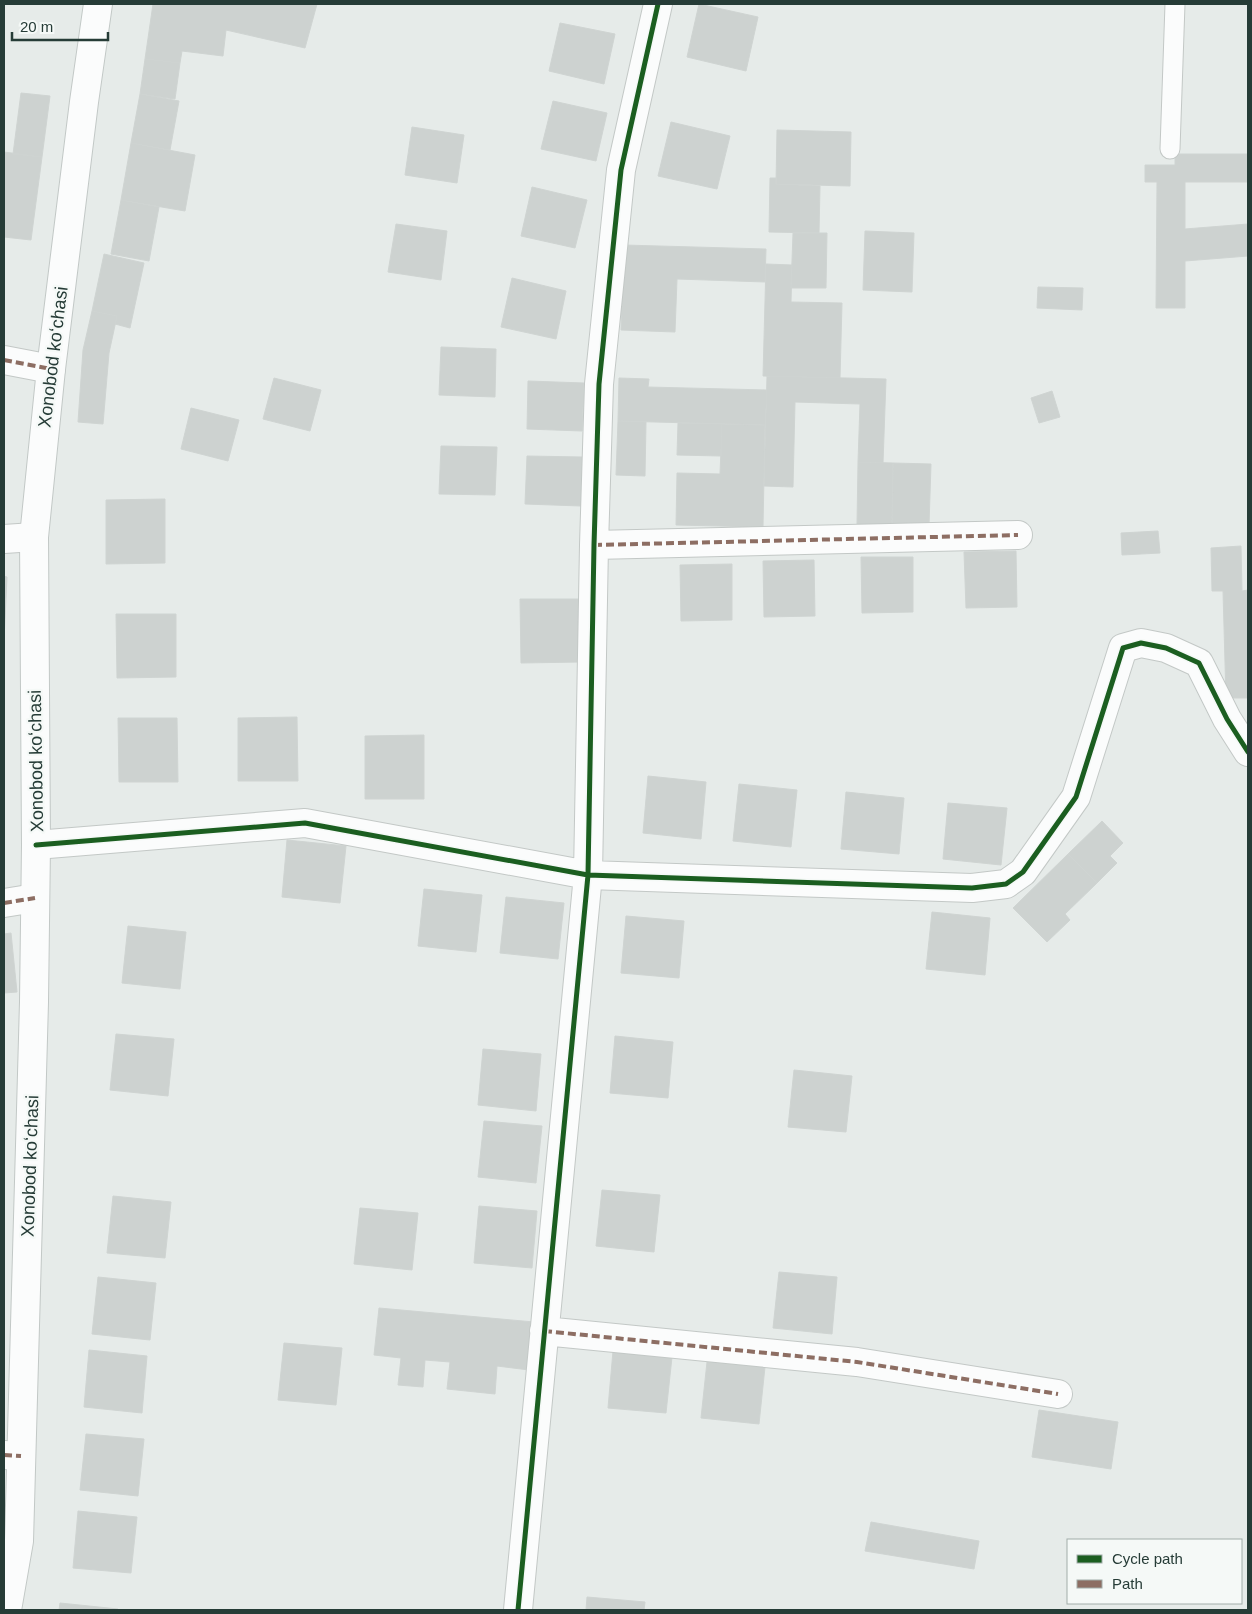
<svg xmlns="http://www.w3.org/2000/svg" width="1252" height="1614" font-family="Helvetica,sans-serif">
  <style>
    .building { fill: #cdd2d0; stroke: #cfd4d2 }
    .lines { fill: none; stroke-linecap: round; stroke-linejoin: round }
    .service-casing { stroke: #c3c8c6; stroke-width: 21 }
    .minor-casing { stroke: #c3c8c6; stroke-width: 30 }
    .tertiary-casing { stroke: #c3c8c6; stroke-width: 30 }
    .secondary-casing { stroke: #c2c8c6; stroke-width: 30 }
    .service { stroke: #fbfcfc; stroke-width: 19 }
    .minor { stroke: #fbfcfc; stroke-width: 28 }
    .tertiary { stroke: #fbfcfc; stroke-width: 28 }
    .secondary { stroke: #fbfcfc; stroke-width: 28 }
    .quiet { stroke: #8d6e63; stroke-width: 4; stroke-dasharray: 8 4; stroke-linecap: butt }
    .cycleway-casing { stroke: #f5f9f7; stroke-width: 8 }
    .cycleway { stroke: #1b5e20; stroke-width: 5 }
    .labels { text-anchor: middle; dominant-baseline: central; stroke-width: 4.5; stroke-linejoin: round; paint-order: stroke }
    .street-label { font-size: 18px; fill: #263c37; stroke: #f5f9f7 }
  </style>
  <rect width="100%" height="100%" fill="#e6ebe9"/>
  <path class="building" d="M153,4H317L305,48L226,30L223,56L182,51L180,63L145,59Z
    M699,4L758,17L746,71L687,57Z
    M560,23L615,34L604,84L549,71Z
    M145,59L180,63L175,99L140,94Z
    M21,93L50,96L42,157L13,154Z
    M140,94L179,101L170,150L131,143Z
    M553,101L607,113L596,161L541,149Z
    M671,122L730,136L717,189L658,176Z
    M412,127L464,135L457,183L405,175Z
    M777,130L851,132L850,186L776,184Z
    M131,143L195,155L185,211L121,200Z
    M4,152L42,157L31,240L4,237Z
    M1175,154H1248V182H1185V229L1248,224V256L1185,261V308H1156L1157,182H1145V165H1175Z
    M770,178H776V184L820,186L819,233L769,232Z
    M532,187L587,200L575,248L521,236Z
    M121,200L159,207L149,261L111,254Z
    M396,224L447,231L441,280L388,272Z
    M865,231L914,233L912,292L863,290Z
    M793,233H827L826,288H791Z
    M624,245L766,249L765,282L677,279L675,332L621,330Z
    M104,254L144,263L130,328L115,324L117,316L92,311Z
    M766,264L792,265L791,302L842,303L840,378L763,376Z
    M512,278L566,291L556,339L501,327Z
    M1038,287L1083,288L1082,310L1037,308Z
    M92,311L117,316L109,353L103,424L78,422L83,350Z
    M441,347L496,349L495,397L439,395Z
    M767,376L886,379L883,463L858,462L860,404L795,402L793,487L764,486Z
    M274,378L321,390L310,431L263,419Z
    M619,378L649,379L648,387L767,390L765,425L618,421Z
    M528,381L584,383L582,431L527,429Z
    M1052,391L1060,417L1039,423L1031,398Z
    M191,408L239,420L228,461L181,449Z
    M618,421L646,422L645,476L616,475Z
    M678,423L722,424L721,456L677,455Z
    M722,424L765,425L763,527L676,525L677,473L720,474Z
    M441,446L497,447L495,495L439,494Z
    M527,456L582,457L581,506L525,504Z
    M858,462L893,463L892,525L857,524Z
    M893,463L931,464L929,526L892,525Z
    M165,499V563L106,564V500Z
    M1158,531L1160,553L1122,555L1121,533Z
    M1241,546L1242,591L1248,590V698H1226L1223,591H1212L1211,548Z
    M1016,551L1017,607L966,608L964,552Z
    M861,557H913V612L862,613Z
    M814,560L815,616L764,617L763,561Z
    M732,564V620L681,621L680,565Z
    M4,576L7,577L4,640Z
    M520,599H580V662L521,663Z
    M116,614H176V677L117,678Z
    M297,717L298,781H238V718Z
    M118,718H177L178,782H119Z
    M424,735V799H365V736Z
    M648,776L706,782L701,839L643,833Z
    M739,784L797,790L791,847L733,841Z
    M846,792L904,798L899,854L841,849Z
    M948,803L1007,808L1001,865L943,859Z
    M1102,821L1123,843L1110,856L1117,863L1097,883L1068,854Z
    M287,840L346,846L340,903L282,897Z
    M1068,854L1097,883L1065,914L1070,920L1047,942L1013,908Z
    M424,889L482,895L476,952L418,946Z
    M506,897L564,903L558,959L500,953Z
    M932,912L990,918L985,975L926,969Z
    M626,916L684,921L679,978L621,973Z
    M128,926L186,932L180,989L122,983Z
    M11,933L17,992L4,993V934Z
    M116,1034L174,1039L168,1096L110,1090Z
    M615,1036L673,1042L668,1098L610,1093Z
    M483,1049L541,1054L536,1111L478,1105Z
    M794,1070L852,1076L846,1132L788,1127Z
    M484,1121L542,1126L536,1183L478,1177Z
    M602,1190L660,1195L654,1252L596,1246Z
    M113,1196L171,1202L165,1258L107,1253Z
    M479,1206L537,1211L532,1268L474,1263Z
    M360,1208L418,1213L412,1270L354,1264Z
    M779,1272L837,1277L832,1334L773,1328Z
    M98,1277L156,1283L150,1340L92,1334Z
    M379,1308L534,1322L529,1370L497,1366L495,1394L447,1389L450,1362L425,1360L423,1387L398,1385L401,1358L374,1355Z
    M284,1343L342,1348L336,1405L278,1400Z
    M89,1350L147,1356L142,1413L84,1407Z
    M613,1351L672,1357L666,1413L608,1408Z
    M707,1362L765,1367L759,1424L701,1418Z
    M1039,1410L1118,1422L1111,1469L1032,1457Z
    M86,1434L144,1439L138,1496L80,1490Z
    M78,1511L137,1517L131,1573L73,1568Z
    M871,1522L979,1541L974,1569L865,1551Z
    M587,1597L645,1602L644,1610H586Z
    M60,1603L118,1609L117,1610H59Z"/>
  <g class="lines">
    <defs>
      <path id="service" d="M1170,149L1175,4"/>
      <path id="minor" d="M4,360L51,369
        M594,545L1018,535
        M36,845L305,823L588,875L972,888L1006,884L1023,872L1076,797L1123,648L1141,643L1166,648L1199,663L1227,719L1248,752
        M4,903L35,898
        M544,1331L857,1362L1058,1394
        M4,1455L21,1456
        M518,1610L588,875L594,545L599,384L621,170L658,4"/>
      <path id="tertiary" d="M4,539L34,537"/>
      <path id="secondary" d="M7,1610L19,1541L34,1002L36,845L34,537L51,369L84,102L98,4"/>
    </defs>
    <use href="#service" class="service-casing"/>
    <use href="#minor" class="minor-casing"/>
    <use href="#tertiary" class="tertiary-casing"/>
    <use href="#secondary" class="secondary-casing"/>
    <use href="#service" class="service"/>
    <use href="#minor" class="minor"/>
    <use href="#tertiary" class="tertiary"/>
    <use href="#secondary" class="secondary"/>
    <path class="quiet" d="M4,360L51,369
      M594,545L1018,535
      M4,903L35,898
      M544,1331L857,1362L1058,1394
      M4,1455L21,1456"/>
    <defs>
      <path id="cycleway" d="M36,845L305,823L588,875L972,888L1006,884L1023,872L1076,797L1123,648L1141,643L1166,648L1199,663L1227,719L1248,752
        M518,1610L588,875L594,545L599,384L621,170L658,4"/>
    </defs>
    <use href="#cycleway" class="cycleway-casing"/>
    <use href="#cycleway" class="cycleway"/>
  </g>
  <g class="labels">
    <g class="street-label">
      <text transform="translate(53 357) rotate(-83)">Xonobod koʻchasi</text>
      <text transform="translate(36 761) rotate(-91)">Xonobod koʻchasi</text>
      <text transform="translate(30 1166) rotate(-88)">Xonobod koʻchasi</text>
    </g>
  </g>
  <rect width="1252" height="1614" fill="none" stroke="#263c37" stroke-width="10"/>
  <rect x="1067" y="1539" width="175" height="65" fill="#f5f9f7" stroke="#a2adaa"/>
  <rect x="1077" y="1555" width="25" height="8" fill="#1b5e20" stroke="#a2adaa"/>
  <text x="1112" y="1564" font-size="15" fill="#263c37">Cycle path</text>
  <rect x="1077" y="1580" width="25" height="8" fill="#8d6e63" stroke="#a2adaa"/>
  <text x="1112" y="1589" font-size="15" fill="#263c37">Path</text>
  <path d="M12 32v8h96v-8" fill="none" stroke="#263c37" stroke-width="2.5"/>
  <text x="20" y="32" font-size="15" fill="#263c37" stroke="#f5f9f7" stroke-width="4" paint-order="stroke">20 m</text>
</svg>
